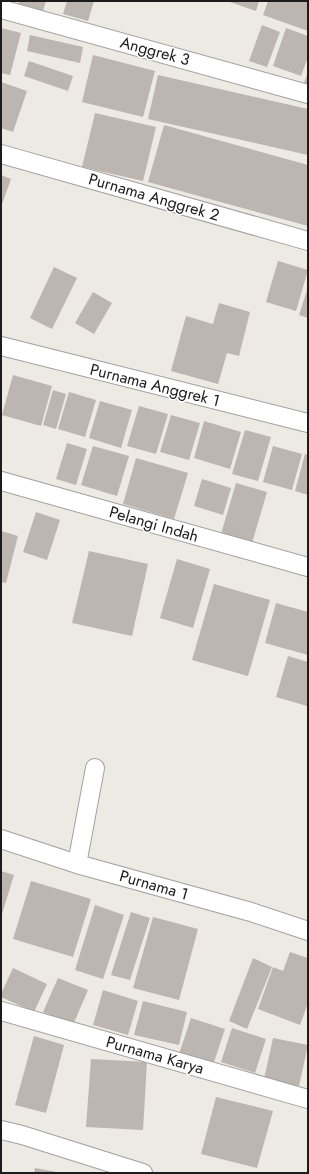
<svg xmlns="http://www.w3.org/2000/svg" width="309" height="1174" font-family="Jost,sans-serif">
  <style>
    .building { fill: #bdb5b0 }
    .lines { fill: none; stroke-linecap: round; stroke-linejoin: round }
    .minor-casing { stroke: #a0a0a0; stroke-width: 20 }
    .minor { stroke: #fff; stroke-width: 18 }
    .labels { text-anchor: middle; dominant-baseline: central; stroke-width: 3; stroke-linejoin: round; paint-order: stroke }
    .street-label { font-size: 16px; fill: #1c1c1c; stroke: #fff }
  </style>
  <rect width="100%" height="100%" fill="#ede9e3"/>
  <path class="building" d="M19,1H46L42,15L17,8Z
    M67,1H94L88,21L63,14Z
    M227,1H259L256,11Z
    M268,1H308V31L263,15Z
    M262,25L280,32L267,67L249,61Z
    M1,28L21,33L10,75L1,73Z
    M286,28L308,36V57L301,76L273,66Z
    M30,35L83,47L80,63L27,51Z
    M93,55L155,71L143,117L82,102Z
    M29,61L73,76L68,91L24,76Z
    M308,72V84L304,83Z
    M158,75L308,109V155L148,119Z
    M1,82L27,91L13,132L1,128Z
    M95,113L156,127L143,181L82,167Z
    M164,125L308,165V226L148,182Z
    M1,175L11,179L1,207Z
    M278,261L308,270L296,311L266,302Z
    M54,267L77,278L52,329L30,318Z
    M308,287V318L299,315Z
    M93,292L112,303L94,334L75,323Z
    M219,303L250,312L239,356L227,353L218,384L171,371L186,316L213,324Z
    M13,375L52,386L41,426L2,415Z
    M53,390L66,394L56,429L43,425Z
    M69,392L96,400L85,437L58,429Z
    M100,401L132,410L121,448L89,438Z
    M139,406L168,414L156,454L127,446Z
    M171,415L200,423L189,460L160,452Z
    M204,421L241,432L230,469L194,458Z
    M245,430L271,437L258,481L232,474Z
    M67,443L87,449L76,485L56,479Z
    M93,446L129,456L117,496L81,485Z
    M273,446L302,454L292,490L263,482Z
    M305,454L308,455V495L295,491Z
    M136,458L188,473L174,519L123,504Z
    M202,479L231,488L223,515L194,506Z
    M236,483L267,492L252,543L221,534Z
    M36,512L60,520L47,560L23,552Z
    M1,531L18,536L6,583L1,582Z
    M89,551L148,564L132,636L72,623Z
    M177,559L210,569L193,628L160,618Z
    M214,584L270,600L248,676L192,660Z
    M276,603L308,612V655L265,643Z
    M288,656L308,662L307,706L276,697Z
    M1,871L14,875L1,917Z
    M31,881L91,899L73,957L13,939Z
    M95,905L124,915L103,979L75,970Z
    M131,912L150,918L130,980L111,975Z
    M153,917L198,929L179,1000L133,988Z
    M290,952L308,958V1003L300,1025L258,1009L273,967L283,971Z
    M253,958L272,967L247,1029L229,1021Z
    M13,968L47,984L34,1012L1,997V994Z
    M58,978L88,990L73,1025L43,1012Z
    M103,990L138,1001L128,1035L93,1025Z
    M143,1001L187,1012L179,1045L134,1035Z
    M191,1018L225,1029L213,1065L179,1054Z
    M232,1028L266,1039L255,1073L221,1062Z
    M34,1036L64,1045L46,1113L15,1105Z
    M273,1038L308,1045L299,1086L264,1079Z
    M91,1059L147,1062L143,1130L86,1127Z
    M216,1097L273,1111L257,1168L201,1154Z
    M35,1168L57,1172V1173H34Z"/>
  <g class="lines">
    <defs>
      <path id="minor" d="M1,9L308,94
        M1,154L308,241
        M1,346L308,423
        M1,481L308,567
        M1,839L77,864L251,912L308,931
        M77,864L95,768
        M1,1011L308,1099
        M1,1130L22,1135L143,1173"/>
    </defs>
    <use href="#minor" class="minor-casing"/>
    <use href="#minor" class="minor"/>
  </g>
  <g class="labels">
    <g class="street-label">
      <text transform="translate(155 51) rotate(15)">Anggrek 3</text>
      <text transform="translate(154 197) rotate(16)">Purnama Anggrek 2</text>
      <text transform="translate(155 385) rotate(14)">Purnama Anggrek 1</text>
      <text transform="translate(154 524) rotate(16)">Pelangi Indah</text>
      <text transform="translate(154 885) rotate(16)">Purnama 1</text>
      <text transform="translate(155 1055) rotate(16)">Purnama Karya</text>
    </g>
  </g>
  <rect width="309" height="1174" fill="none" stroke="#1c1c1c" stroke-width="4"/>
</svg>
